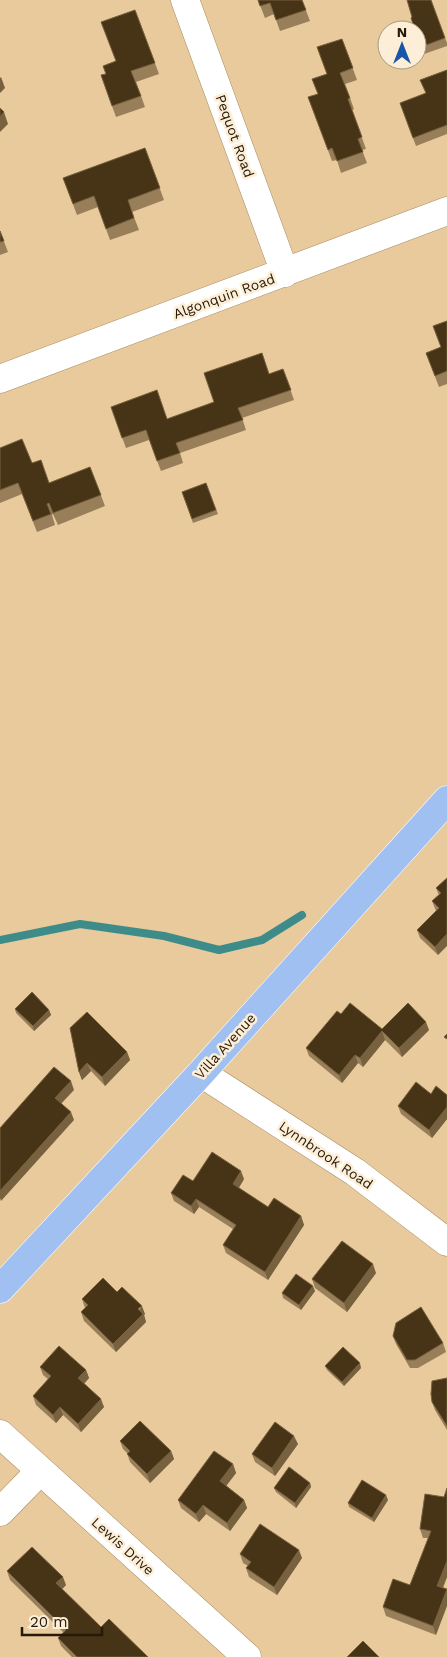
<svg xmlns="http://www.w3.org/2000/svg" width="447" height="1657" font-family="'Work Sans',sans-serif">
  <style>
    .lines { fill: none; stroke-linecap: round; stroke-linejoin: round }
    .stream { stroke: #3d8c89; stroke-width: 8 }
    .minor-casing { stroke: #a88c61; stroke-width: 29 }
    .major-casing { stroke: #fff; stroke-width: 29 }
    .minor { stroke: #fff; stroke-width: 28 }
    .major { stroke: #9fc0f1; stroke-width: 28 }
    .wall { fill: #987f5a }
    .shaded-wall { fill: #77613e }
    .building { fill: #473416; stroke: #77613e }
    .labels { text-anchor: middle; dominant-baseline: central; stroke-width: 5; stroke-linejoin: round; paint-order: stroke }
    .street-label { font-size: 14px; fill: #251a08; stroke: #fdeed7 }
  </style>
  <rect width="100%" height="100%" fill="#e8ca9d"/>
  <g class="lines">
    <path class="stream" d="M0,940L80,924L164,936L219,950L262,940L302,915"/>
    <defs>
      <path id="minor" d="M185,0L285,273
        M0,379L447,211
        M201,1073L355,1172L447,1242
        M0,1434L247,1657
        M0,1512L40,1471"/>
      <path id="major" d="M0,1289L201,1073L447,800"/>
    </defs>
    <use href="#minor" class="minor-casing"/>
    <use href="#major" class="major-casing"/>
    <use href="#minor" class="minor"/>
    <use href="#major" class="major"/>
  </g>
  <path class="wall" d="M258,0H302L310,21L280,31L274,14L265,18Z
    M431,0L447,43V46L424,54L417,35Z
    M135,10L159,74L136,82L145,107L116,117L101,75L106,74L116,61Z
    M342,39L357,80L345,84L354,109L352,110L366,149L362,150L367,163L341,173L337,160L332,161L308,97L318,94L327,74Z
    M447,70V134L416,146L400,103L425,94Z
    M145,148L164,200L132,212L139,230L110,240L98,207L77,215L63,178Z
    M0,231L8,252L0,255Z
    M447,321V384L439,387L426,353L441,347Z
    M283,369L294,400L242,418L246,430L180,453L183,463L161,471L149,440L126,448L111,407L167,419L214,402L269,374Z
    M0,448L32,463L49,483L90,467L105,506L58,525L53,514L52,515L55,525L37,532L22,494L0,503Z
    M206,483L218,514L193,523L182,492Z
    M447,878L438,955L420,938L417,930L436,911L432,901L439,895L436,888Z
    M15,1009L49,1010L51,1015L34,1031L16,1013Z
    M341,1014L382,1029L429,1030L402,1057L385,1040L363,1067L358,1063L342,1083L309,1056L306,1048Z
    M70,1028L127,1052L130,1060L105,1086L91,1071L82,1080L79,1072Z
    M431,1094L447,1095V1119L432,1138L401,1114L398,1106Z
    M244,1179L239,1188L268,1207L301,1216L304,1225L268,1280L226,1253L223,1245L233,1229L199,1207L194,1214L174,1201L171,1193L193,1181Z
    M376,1273L347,1312L315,1288L312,1279Z
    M315,1291L301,1310L283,1298L282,1293Z
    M117,1292L145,1314L144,1315L146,1322L116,1352L84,1321L81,1312L85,1308L82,1299Z
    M393,1336L443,1343L446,1352L418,1368H410L396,1344Z
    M325,1366L361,1368L344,1386L327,1370Z
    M40,1367L86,1370L89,1378L84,1384L104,1407L81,1432L63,1415L56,1423L36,1405L33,1396L48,1379L43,1375Z
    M447,1378V1430L435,1410L432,1402Z
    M120,1441L171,1451L174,1459L150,1483L130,1462L127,1453L123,1449Z
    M298,1444L275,1476L255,1462L252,1454Z
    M233,1464L236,1473L226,1486L244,1500L247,1508L230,1531L206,1514L199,1522L181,1508L178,1500Z
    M310,1483L311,1487L296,1508L276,1492L274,1488Z
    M447,1488V1577L443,1588L436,1635L386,1616L383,1607L410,1585L428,1538H423L420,1529L444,1497Z
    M388,1500L374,1522L349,1507L348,1503Z
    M240,1554L302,1558L277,1595L249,1577L246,1568L248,1566L243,1563Z
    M7,1571L66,1585L62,1589L101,1627L148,1657H72L61,1646L58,1638L63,1632L10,1580Z"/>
  <path class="shaded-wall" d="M1,77L5,88L0,93V78Z
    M4,112L8,124L0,132V117Z
    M447,934V946L438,955L435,947Z
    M49,1010L51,1015L34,1031L33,1026Z
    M426,1022L429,1030L402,1057L399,1048Z
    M382,1031L385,1040L363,1067L360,1058Z
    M127,1052L130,1060L105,1086L102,1077Z
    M355,1055L358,1063L342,1083L339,1075Z
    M87,1063L91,1071L82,1080L79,1072Z
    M71,1081L74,1090L59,1106L55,1098Z
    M447,1107V1119L432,1138L429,1130Z
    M71,1112L74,1120L1,1201L0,1198V1191Z
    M241,1171L244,1179L236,1192L233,1184Z
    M196,1199L199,1207L194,1214L191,1206Z
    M301,1216L304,1225L268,1280L265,1272Z
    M373,1264L376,1273L347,1312L344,1303Z
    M313,1286L315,1291L301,1310L299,1305Z
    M142,1306L145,1314L144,1315L146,1322L116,1352L113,1344Z
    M360,1363L361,1368L344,1386L342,1382Z
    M86,1370L89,1378L81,1387L78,1378Z
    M101,1399L104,1407L81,1432L78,1424Z
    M60,1407L63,1415L56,1423L53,1415Z
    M294,1436L298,1444L275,1476L272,1468Z
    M171,1451L174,1459L150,1483L147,1474Z
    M233,1464L236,1473L223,1490L220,1481Z
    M310,1483L311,1487L296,1508L295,1503Z
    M386,1495L388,1500L374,1522L372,1518Z
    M244,1500L247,1508L230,1531L227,1523Z
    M203,1505L206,1514L199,1522L196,1514Z
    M299,1550L302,1558L277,1595L274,1587Z
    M447,1561V1577L440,1594L437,1586Z
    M63,1577L66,1585L59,1592L56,1583Z
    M447,1589V1606L436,1635L433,1626Z"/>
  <path class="building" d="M258,0H302L306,10L276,20L270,3L260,6Z
    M407,0H431L445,38L421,47L417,35V30H415L411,18L412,17Z
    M135,10L155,63L131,71L141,96L112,106L101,75L106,74L103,66L116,61L101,22Z
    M342,39L353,68L340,73L350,98L348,99L362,137L358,139L363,152L337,161L332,148L328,150L308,97L318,94L312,79L327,74L317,47Z
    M447,70V125L413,138L400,103L426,93L420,80Z
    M0,108L4,112L0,117Z
    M145,148L160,188L128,200L134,218L106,229L94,196L73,204L63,178Z
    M0,231L4,241L0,242Z
    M447,321V371L435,376L426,353L441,347L433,326Z
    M262,353L269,374L283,369L291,390L238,408L243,420L176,443L180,453L157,461L146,430L122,438L111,407L157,390L167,419L214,402L204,373Z
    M22,439L32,463L41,460L49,483L90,467L101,495L53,513L49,503L47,504L51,514L33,521L18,483L0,490V448Z
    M206,483L216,510L192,519L182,492Z
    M447,878V934L435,947L417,930L439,908L432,901L441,893L436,888Z
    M32,992L49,1010L33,1026L15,1009Z
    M350,1003L382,1029L408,1003L426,1022L399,1048L382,1031L360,1058L355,1055L339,1075L306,1048L337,1011L341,1014Z
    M87,1012L127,1052L102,1077L87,1063L79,1072L70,1028Z
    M447,1034V1039L444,1037Z
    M54,1067L71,1081L55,1098L71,1112L0,1191V1128Z
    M416,1082L431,1094L436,1086L447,1095V1107L429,1130L398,1106Z
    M212,1152L241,1171L233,1184L268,1207L274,1198L301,1216L265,1272L223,1245L236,1225L196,1199L191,1206L171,1193L183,1175L193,1181Z
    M342,1241L373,1264L344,1303L312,1279Z
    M296,1274L313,1286L299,1305L282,1293Z
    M103,1278L117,1292L122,1287L142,1306L138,1309L143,1314L113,1344L81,1312L88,1305L82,1299Z
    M421,1307L443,1343L415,1360H407L393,1336L396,1323Z
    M59,1346L86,1370L78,1378L101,1399L78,1424L60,1407L53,1415L33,1396L51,1376L40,1367Z
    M343,1347L360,1363L342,1382L325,1366Z
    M447,1378V1426L432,1402L431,1394L432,1381Z
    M140,1421L171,1451L147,1474L127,1454L130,1451L120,1441Z
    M275,1422L294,1436L272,1468L252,1454Z
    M214,1451L233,1464L220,1481L244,1500L227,1523L203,1505L196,1514L178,1500Z
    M289,1467L310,1483L295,1503L274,1488Z
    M362,1480L386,1495L372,1518L348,1503Z
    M447,1488V1561L437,1586L447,1589L433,1626L383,1607L393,1579L410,1585L431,1531L420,1529L425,1494L444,1497Z
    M260,1524L299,1550L274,1587L246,1568L251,1562L240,1554Z
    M32,1547L63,1577L56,1583L101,1627L109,1619L148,1657H77L58,1638L66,1630L7,1571Z
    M363,1641L379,1657H347Z"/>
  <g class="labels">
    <g class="street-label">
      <text transform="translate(235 136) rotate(70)">Pequot Road</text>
      <text transform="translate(224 296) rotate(-20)">Algonquin Road</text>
      <text transform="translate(225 1046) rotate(-48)">Villa Avenue</text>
      <text transform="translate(326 1155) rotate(34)">Lynnbrook Road</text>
      <text transform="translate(123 1546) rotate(42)">Lewis Drive</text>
    </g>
  </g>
  <g transform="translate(402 45)"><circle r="24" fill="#fdeed7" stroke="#a79984"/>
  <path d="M0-4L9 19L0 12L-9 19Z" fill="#1b55a7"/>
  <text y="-8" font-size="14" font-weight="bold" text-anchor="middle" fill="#251a08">N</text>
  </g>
  <path d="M22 1627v8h80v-8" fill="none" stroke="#251a08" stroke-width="2.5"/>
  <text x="30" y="1627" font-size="15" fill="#251a08" stroke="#fdeed7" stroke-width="4" paint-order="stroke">20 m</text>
</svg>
